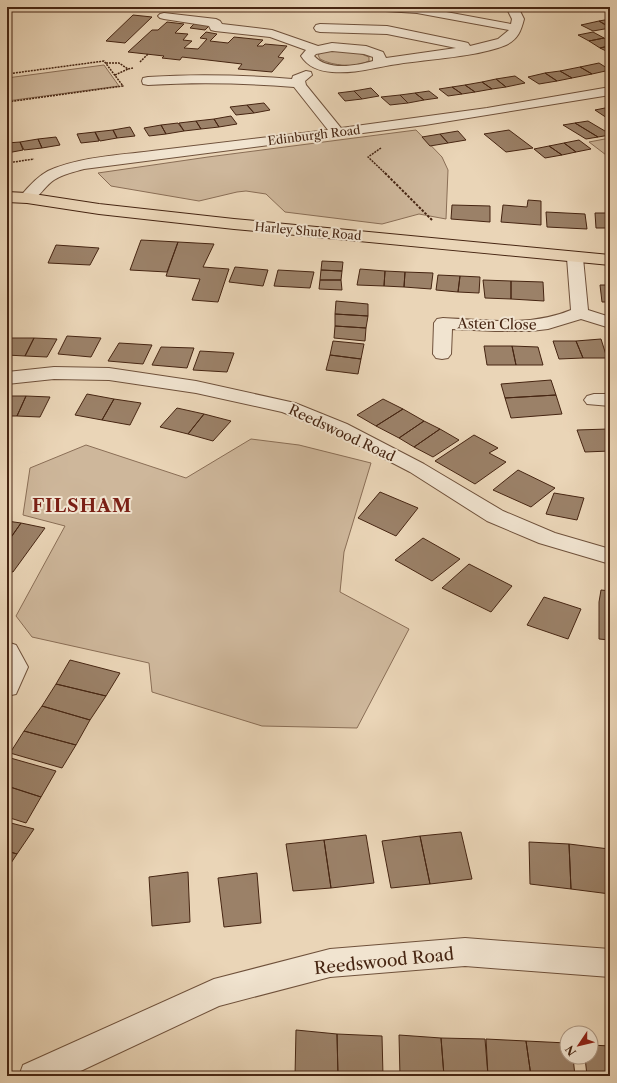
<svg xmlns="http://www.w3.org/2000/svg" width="617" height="1083" font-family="'Libre Caslon Text',serif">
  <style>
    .green { fill: #ceb79b; stroke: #8a6e56 }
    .building { fill: #9b8168; stroke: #462512 }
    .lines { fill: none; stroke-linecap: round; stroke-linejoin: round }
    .minor-casing { stroke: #6f513b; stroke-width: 2 }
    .major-casing { stroke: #462512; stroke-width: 2 }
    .path-far1 { stroke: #462512; stroke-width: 1.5; stroke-dasharray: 2 1; stroke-linecap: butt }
    .path { stroke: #462512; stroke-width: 2; stroke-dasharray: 2.5 1.5; stroke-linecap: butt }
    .minor { fill: #f1e4d0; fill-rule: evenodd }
    .major { fill: #ead5b7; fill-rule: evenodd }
    .labels { text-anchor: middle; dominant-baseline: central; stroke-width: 4; stroke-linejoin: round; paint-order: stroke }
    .far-street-label { font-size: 12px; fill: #462512; stroke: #f1e4d0 }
    .street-label { font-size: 14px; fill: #462512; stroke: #f1e4d0 }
    .near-street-label { font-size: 17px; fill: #462512; stroke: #f1e4d0 }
    .district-label { font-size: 18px; font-weight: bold; letter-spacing: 1px; fill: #7a1f14; stroke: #f1e4d0 }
  </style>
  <rect width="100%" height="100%" fill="#ead5b7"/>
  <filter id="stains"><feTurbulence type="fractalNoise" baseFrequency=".005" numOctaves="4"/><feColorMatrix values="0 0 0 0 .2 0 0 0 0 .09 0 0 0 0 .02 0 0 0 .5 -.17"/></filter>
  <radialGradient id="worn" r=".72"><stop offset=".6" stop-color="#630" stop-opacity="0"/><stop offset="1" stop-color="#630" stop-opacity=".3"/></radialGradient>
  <path class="green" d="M332,51L356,52L369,57V61C355,68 333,66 320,59L318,55L322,52Z
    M104,65L119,86L7,101V78Z
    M416,130L442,157L448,170L446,219L419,214L382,224L285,212L266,194L246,191L237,192L199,201L111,186L98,173L208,157Z
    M610,138V158L589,142Z
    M251,439L299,445L371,463L344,552L340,592L409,629L357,728L262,726L152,692L149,663L32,637L16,616L65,526L23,515L30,468L86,445L186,478Z"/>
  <path class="building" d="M133,15L152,17L125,43L106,41Z
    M610,19V27L599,21Z
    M599,21L610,28L593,31L581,25Z
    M167,22L184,24L175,33L188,34L183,40L192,41L184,48L198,49L207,39L200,38L206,32L217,34L210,41L228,43L234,37L263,40L257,46H263L265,44L287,46L278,57L284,58L272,72L238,69L242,64L182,57L180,60L162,58L164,56L128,52L152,30H158Z
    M196,22L211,24L205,30L190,28Z
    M593,32L604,38L589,41L578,35Z
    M604,38L610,42V46L600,48L589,41Z
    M608,46H610V53L600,48Z
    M599,63L610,70L592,74L580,67Z
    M580,67L592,74L572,78L560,71Z
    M560,71L572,78L557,81L545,73Z
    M545,73L557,81L539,84L528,77Z
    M515,76L525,83L506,87L496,79Z
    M496,79L506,87L492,89L482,82Z
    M482,82L492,89L475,92L465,85Z
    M465,85L475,92L462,94L452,87Z
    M452,87L462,94L448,96L439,89Z
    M371,88L379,96L362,99L354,91Z
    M354,91L362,99L345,101L338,93Z
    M429,91L438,98L424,100L415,93Z
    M415,93L424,100L408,103L400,95Z
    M400,95L408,103L390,105L381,97Z
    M264,103L270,110L254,113L247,105Z
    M247,105L254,113L236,115L230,107Z
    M610,107V117L607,118L595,110Z
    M231,116L237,124L219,127L214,119Z
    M214,119L219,127L201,129L196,121Z
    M196,121L201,129L184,131L179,123Z
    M588,121L610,134V135L598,137L575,123Z
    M178,123L184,131L166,134L161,125Z
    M575,123L598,137L586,139L563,125Z
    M161,125L166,134L149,136L144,128Z
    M130,127L135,136L117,138L113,130Z
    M113,130L117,138L100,141L95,132Z
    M509,130L533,148L506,152L484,134Z
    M458,131L466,140L448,143L440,134Z
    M95,132L99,141L81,143L77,134Z
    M440,134L448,143L430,146L422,137Z
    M56,137L60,145L42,148L38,139Z
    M38,139L42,148L24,150L20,142Z
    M579,140L591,149L576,152L564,143Z
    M20,142L23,150L7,153V143Z
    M564,143L576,152L562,155L549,146Z
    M549,146L562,155L545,158L534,149Z
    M528,200L541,201V225L501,222L503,205L527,207Z
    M452,205L490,206V222L451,219Z
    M546,212L585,214L587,229L547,227Z
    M595,213H610V228H596Z
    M141,240L178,242L167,272L130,270Z
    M178,242L214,244L203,267L229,269L218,302L192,300L200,279L166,276Z
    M56,245L99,248L90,265L48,263Z
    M322,261L343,262L342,271L321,270Z
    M235,267L268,270L263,286L229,282Z
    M360,269L385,271L384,286L357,285Z
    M278,270L314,272L310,288L274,286Z
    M321,270L342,271L341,280H320Z
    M385,271L405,272L404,287L384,286Z
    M405,272L433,273L431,289L404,287Z
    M438,275L460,276L458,292L436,290Z
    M460,276L480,277L479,293L458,292Z
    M320,280H341L342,290L319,289Z
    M483,280L511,281V299L485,298Z
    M511,281L543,282L544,301L511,299Z
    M600,285H610V302H602Z
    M336,301L368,304V316L335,314Z
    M335,314L368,316L366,328L335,326Z
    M335,326L366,328L365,341L334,338Z
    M67,336L101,338L91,357L58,354Z
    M10,338H34L25,356L7,355V344Z
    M34,338L57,339L47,357L25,356Z
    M601,339L607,358H583L576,341Z
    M333,341L364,344L361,359L330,355Z
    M553,341H576L583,358L559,359Z
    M119,343L152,345L143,364L108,361Z
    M484,346H512L516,365H487Z
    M512,346L538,347L543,365H516Z
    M161,347L194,348L187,368L152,365Z
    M200,351L234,353L227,372L193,370Z
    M330,355L361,359L358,374L326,370Z
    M551,380L556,395L505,398L501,384Z
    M87,394L114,399L102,420L75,415Z
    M556,395L562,414L511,418L505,398Z
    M7,396H26L17,416H7Z
    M26,396L50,397L40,417L17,416Z
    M114,399L141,403L130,425L102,420Z
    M383,399L403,409L376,426L357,415Z
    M177,408L204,414L188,434L160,427Z
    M403,409L424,421L399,438L376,426Z
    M204,414L231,421L213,441L188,434Z
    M424,421L440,429L414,447L399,438Z
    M440,429L459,440L433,457L414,447Z
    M608,429L610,433V451L585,452L577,430Z
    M474,435L498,448L489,453L506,462L475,484L435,461Z
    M518,470L555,488L531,507L493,490Z
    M380,492L418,508L396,536L358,518Z
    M554,493L584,498L577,520L546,514Z
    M7,521L21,523L7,543Z
    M21,523L45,528L13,572L7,571V543Z
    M423,538L460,559L432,581L395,560Z
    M469,564L512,586L491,612L442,588Z
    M601,590L610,591V640L599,639V602Z
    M544,597L581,609L568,639L527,625Z
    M70,660L120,673L106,696L56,684Z
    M56,684L106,696L90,720L42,706Z
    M42,706L90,720L76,745L24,731Z
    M24,731L76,745L62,768L10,753Z
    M7,757L56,771L41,797L7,786Z
    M7,786L41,797L26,823L7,817Z
    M7,822L34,829L17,854L7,851Z
    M461,832L472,879L430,884L420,836Z
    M366,835L374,883L331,888L324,840Z
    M420,836L430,884L391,888L382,841Z
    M324,840L331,888L293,891L286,844Z
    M529,842L569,844L571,889L530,884Z
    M569,844L609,849L610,894L571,889Z
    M7,851L17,854L7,869Z
    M188,872L190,922L152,926L149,877Z
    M257,873L261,923L224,927L218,878Z
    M296,1030L337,1034L338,1076H295Z
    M337,1034L382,1036L383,1076H338Z
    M399,1035L441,1038L444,1076H400Z
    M441,1038L485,1039L488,1076H444Z
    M486,1039L526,1041L531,1076H488Z
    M526,1041L567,1043V1057H573L575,1076H531Z
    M591,1045L610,1046V1076H587L585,1057H591Z"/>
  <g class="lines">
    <defs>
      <path id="minor" d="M364,7H419L511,24L512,19L506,7H518L524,19C521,31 518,39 506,45C477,57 429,59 398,64C376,67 355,74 332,72C319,71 308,67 301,56L306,50L270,37L215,31L211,30L209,26L164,19L160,18L158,16L160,14L164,13L216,19L220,21L222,24L272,30L318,46L332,43L366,46L383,52L386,58L456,48L387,34L320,32L316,31L314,28L316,25L320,24L387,26L464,42L468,43L470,46L498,39L509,30L417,13L370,10L366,9ZM332,51L364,54L373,57V61C356,66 327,71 314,56L316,54Z
        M306,71L311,72L312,75L305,81L306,85L341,128L487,108L610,87V95L425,125L84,169C74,172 63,174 54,180C43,187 36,205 22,201L19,198C27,188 37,177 48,171C78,157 120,155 152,151C211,144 269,137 328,130L294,87C245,83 198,82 148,85L143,84L142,81L143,78L148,77C196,74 243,75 292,79L293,76Z
        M575,253L581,255L583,258L588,310L610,317V328L581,319L548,329L531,331H495L452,329L451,354L448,358L442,359L436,358L433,354L434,323L437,319L443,318C486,320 530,327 571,310L567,258L569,255Z
        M54,367L109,368L196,381L295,403L347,424L424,464L503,511L555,533L610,549V564L539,543L487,521L410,472L333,432L282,412L196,393L109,380L54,379L7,384V372Z
        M594,394H610V406L587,404L584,400L587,396Z
        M7,642L16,645L28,667L16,694L7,696Z
        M465,938L610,949V977L465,966L330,977L219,1006L70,1076H19L23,1065L214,979L330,949Z"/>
      <path id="major" d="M7,192L27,193L99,204L234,219L610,255V265L234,229L99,214L27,203L7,202Z"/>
    </defs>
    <use href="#minor" class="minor-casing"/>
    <use href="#major" class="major-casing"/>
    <path class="path-far1" d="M242,7L251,10
      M140,62L148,54
      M106,63H119L128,69L133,68
      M7,74L104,61L123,86L7,102
      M115,75L128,69
      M381,148L368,157L386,174
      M7,163L34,159"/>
    <path class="path" d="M385,173L433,221"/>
    <use href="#minor" class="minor"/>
    <use href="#major" class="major"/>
  </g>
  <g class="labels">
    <g class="far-street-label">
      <text transform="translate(314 135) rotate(-7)">Edinburgh Road</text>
      <text transform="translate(308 231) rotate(5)">Harley Shute Road</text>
    </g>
    <g class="street-label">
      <text transform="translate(497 324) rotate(1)">Asten Close</text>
      <text transform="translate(342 433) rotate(25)">Reedswood Road</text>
    </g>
    <g class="near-street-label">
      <text transform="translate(384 961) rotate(-6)">Reedswood Road</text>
    </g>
    <g class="district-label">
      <text x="82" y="506">FILSHAM</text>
    </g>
  </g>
  <rect width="617" height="1083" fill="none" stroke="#ead5b7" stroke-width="24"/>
  <rect x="8" y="8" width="601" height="1067" fill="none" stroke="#462512" stroke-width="2"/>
  <rect x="12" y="12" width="593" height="1059" fill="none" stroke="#462512"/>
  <g transform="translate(579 1045) rotate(235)"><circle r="19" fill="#f1e4d0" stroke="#ad9884"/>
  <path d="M0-3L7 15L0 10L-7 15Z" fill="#8f2418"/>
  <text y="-6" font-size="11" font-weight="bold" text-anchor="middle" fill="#462512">N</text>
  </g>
  <rect width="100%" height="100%" filter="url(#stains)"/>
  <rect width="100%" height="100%" fill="url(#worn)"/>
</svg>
